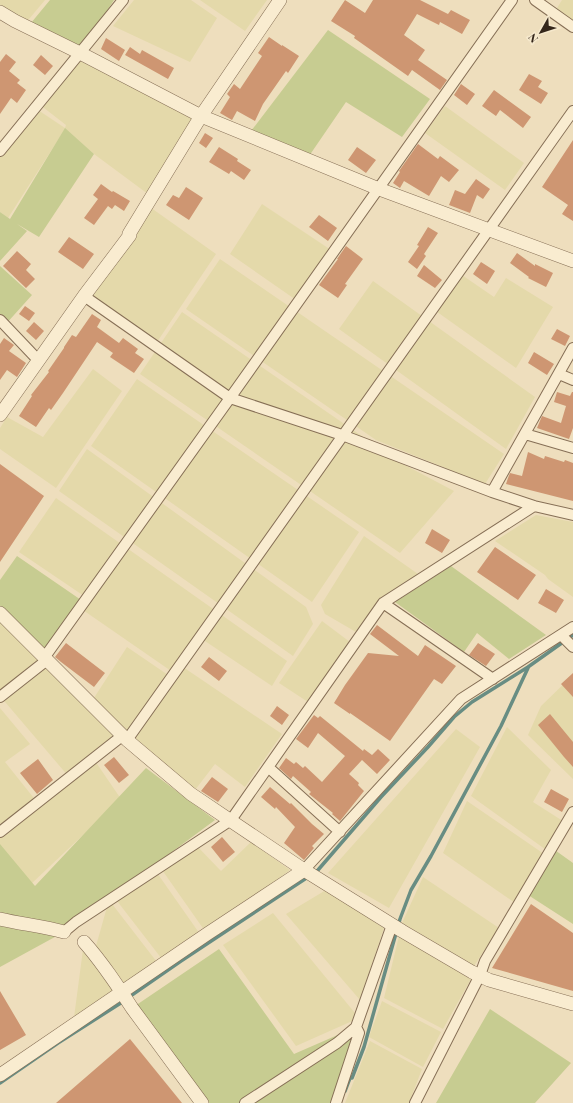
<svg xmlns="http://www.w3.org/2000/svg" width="573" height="1103" viewBox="0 0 573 1103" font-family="'Playfair Display',serif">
	<rect width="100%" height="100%" fill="#eedebd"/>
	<path fill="#e4d9aa" d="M0,0H45L24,25L0,12Z
		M134,0H191L217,18L190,62L113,26Z
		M200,0H267L245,31Z
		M562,0H573V27L554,13Z
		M76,59L201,116L152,197L94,154L65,129L8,218L0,212V151L35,108L65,128L66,125L39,104Z
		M445,106L524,163L505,190L425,133Z
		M262,204L334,252L299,302L230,254Z
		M147,205L216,254L155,345L84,296Z
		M220,259L504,454L485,484L376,440L186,309Z
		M459,273L494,297L506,278L553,307L516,368L433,309Z
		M373,281L535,397L506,449L339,329Z
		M182,312L401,463L454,491L400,553L140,374Z
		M93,369L122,391L56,488L0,449V428L7,417L43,437Z
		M137,379L359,532L312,602L91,446Z
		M87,449L306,607L313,624L293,656L59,491Z
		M56,498L287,661L272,686L199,637L180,665L282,734L245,787L215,764L195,790L127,740L90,704L127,647L171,677L174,673L80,608L87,598L19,552Z
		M536,515L573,522V597L548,579L545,575L495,541Z
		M364,536L418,574L379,599L356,632L325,614L321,605Z
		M0,614L119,735L93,758L121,799L30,885L0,845V832L4,828L0,823V708L30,744L5,762L37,802L69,777L0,696Z
		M322,621L350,642L308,702L279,683Z
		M573,675V779L528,735L541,706Z
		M507,727L551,770L533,802L566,823L549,852L471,796Z
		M456,729L480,747L389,908L328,873Z
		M467,801L547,856L518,905L443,853Z
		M251,842L290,870L207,934L160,867L195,844L221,871Z
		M155,870L202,937L165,963L114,897Z
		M423,877L499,928L474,966L402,923Z
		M326,890L384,928L360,1000L286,914Z
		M109,900L160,966L73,1025L84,942L94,953Z
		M273,913L359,1018L296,1046L223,945Z
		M399,936L471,979L443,1029L384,998Z
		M382,1001L441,1032L423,1067L369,1037Z
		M370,1041L422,1069L409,1103H345Z"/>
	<path fill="#c7cc91" d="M50,0H114L80,53L31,23Z
		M328,30L430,99L402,137L346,102L307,159L248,135Z
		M65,128L94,154L39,237L17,224L27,231L0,261V212L10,219Z
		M0,266L32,295L5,325L0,320Z
		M17,556L84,602L44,658L0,613V580Z
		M451,566L546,635L509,659L477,633L464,652L395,602Z
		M146,768L215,820L64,932L0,967V844L35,886Z
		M552,848L573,863V924L525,893Z
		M219,949L294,1054L356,1027L332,1103H202L132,1008Z
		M490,1009L571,1063L535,1103H436Z"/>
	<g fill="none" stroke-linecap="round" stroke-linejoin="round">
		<path stroke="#688d83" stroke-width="3.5" d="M313,873L318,870L381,797L428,747L454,717L472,702L528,667L573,635
			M129,997L181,961L308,877
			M0,1083L58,1043L124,1001
			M345,1091L350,1078H352L364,1047L400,919L411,890L431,856L501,726L528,668"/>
	</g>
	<path fill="#ce9672" d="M345,0L365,13L373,0H420L448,14L451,10L470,20L462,34L440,22L439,25L417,14L404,35L425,50L418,60L447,80L440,90L412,70L408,76L354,38L355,36L331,21Z
		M269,37L282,46V45L299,56L288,73L286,71L263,104L255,121L237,111L232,120L220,113L230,97L227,94L234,84L240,89L262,56L258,53Z
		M106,38L125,50L119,61L101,49Z
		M130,47L140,54L142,50L174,68L168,79L125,55Z
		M6,54L16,62L9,71L20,80L17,83L26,90L17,103L11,98L0,114V62Z
		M41,55L53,66L45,75L33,65Z
		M529,74L542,81L538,87L548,93L541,104L519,90Z
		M461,84L475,94L467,105L454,95Z
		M494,90L531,117L523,128L500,110L496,116L482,106Z
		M205,133L213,138L206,148L199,143Z
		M573,140V221L562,214L568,205L542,187Z
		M418,144L438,159L440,156L459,170L449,182L441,176L429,196L404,181L400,188L393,183L400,172L399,171Z
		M219,147L238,159L237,161L251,170L244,180L231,171L229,174L209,162Z
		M357,147L376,160L366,173L348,160Z
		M476,179L490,189L483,199L477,195L470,213L449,205L455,190L465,194Z
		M101,184L112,192L113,191L130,201L124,211L115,205L112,209L108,206L94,225L84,218L98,199L93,195Z
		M186,187L203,198L189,220L166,205L173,195L179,198Z
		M319,215L337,228L328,241L309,227Z
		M428,227L438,233L424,254L426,256L417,269L408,262L419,246L417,245Z
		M69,237L94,254L83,269L58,252Z
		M346,246L363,259L345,284L347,285L338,298L319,285L338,259H337Z
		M17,251L31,264L26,270L35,279L26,288L3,266Z
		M517,253L535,266V264L553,273L546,287L528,278L529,277L510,263Z
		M481,262L495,271L487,284L473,274Z
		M424,265L442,280L435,288L417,276Z
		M25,306L35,313L29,321L19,314Z
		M92,314L101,320L97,327L119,343L123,338L138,349L135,353L144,359L134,373L110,357L113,353L97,342L63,393L51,410L49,408L36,427L19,416L32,396L31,395L49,372L48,371L64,348V347L72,335L76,337Z
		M34,322L44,331L36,340L26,331Z
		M557,329L570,336L565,346L551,339Z
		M4,338L14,345L9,351L26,363L17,377L7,370L0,380V344Z
		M534,352L554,364L547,375L528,363Z
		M557,392L570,396L572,392H573V428L569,439L537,428L542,416L561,423L566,406L554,402Z
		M528,452L544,459L545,456L564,462L565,460L573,463V501L506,484L508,478L510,473L522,476Z
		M0,464L44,496L0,562Z
		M432,529L450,540L442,553L425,543Z
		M495,547L536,575L518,600L477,572Z
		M546,589L564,600L556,613L538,603Z
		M377,625L418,656L425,645L456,666L442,684L434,679L390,741L350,713V714L334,703L345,685L368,653L399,656L370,634Z
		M66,643L105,673L94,687L61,662L55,657Z
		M478,643L495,654L486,666L469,655Z
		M209,657L227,671L219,681L201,667Z
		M573,673V697L561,684Z
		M277,706L289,715L282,725L270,716Z
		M550,714L573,742V767L564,757L538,725Z
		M314,715L318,718L320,716L363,751L364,749L372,755L378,749L390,760L377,774L362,760L349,774L359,783L358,785L364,791L340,821L332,814L333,813L309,794L311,792L293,776L291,779L279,768L286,758L294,764L296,762L303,768L305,766L322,782L345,756L318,733L308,748L296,739Z
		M114,757L129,775L119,783L104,765Z
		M38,759L53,780L37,794L20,773Z
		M212,777L228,789L218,802L201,791Z
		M270,787L290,804L291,803L312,824L324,834L312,846L314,848L304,860L284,843L295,827L276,807L275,809L261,797Z
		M551,789L569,799L562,812L544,802Z
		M222,837L235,852L223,862L211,847Z
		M531,904L573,933V991L492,968Z
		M0,991L26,1035L0,1050Z
		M130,1039L182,1103H56Z"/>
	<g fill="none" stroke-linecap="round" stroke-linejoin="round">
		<defs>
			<path id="minor" d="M535,0L573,27
				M0,151L123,0
				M84,296L230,398L342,435L492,492L534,506L573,515
				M0,320L38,360
				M559,374L573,380
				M525,434L573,448
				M492,492L573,348
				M383,603L493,679
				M561,635L573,647
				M44,658L230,398L512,0
				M0,697L47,660
				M127,740L573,111
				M268,767L340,832
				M0,832L122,736
				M304,870L461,699L573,627
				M64,932L76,922L231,820L383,603L534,506
				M245,1103L337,1043L356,1027L392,925
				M336,1103L359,1033L356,1027
				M415,1103L480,975L485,961L573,812"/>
			<path id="tertiary" d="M0,12L15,21L80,53L201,116L379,189L573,261
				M0,415L84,296L130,235L129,234L201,116L280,0
				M0,613L127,740L191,794L304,870L402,931L472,972L489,980L573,1004
				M0,919C21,924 43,926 64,932
				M84,942C102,962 117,985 132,1008L202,1103
				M0,1075L207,934L304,870"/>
		</defs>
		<use href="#minor" stroke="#866f56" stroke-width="12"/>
		<use href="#tertiary" stroke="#866f56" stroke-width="14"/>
		<use href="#minor" stroke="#f9ecd0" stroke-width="10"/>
		<use href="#tertiary" stroke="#f9ecd0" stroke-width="13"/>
	</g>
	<g transform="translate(541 32) rotate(231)" stroke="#f6e9cd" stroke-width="3" paint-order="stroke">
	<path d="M0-3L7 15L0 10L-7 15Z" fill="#35271b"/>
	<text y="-6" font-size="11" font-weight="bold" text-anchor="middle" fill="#35271b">N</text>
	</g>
</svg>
